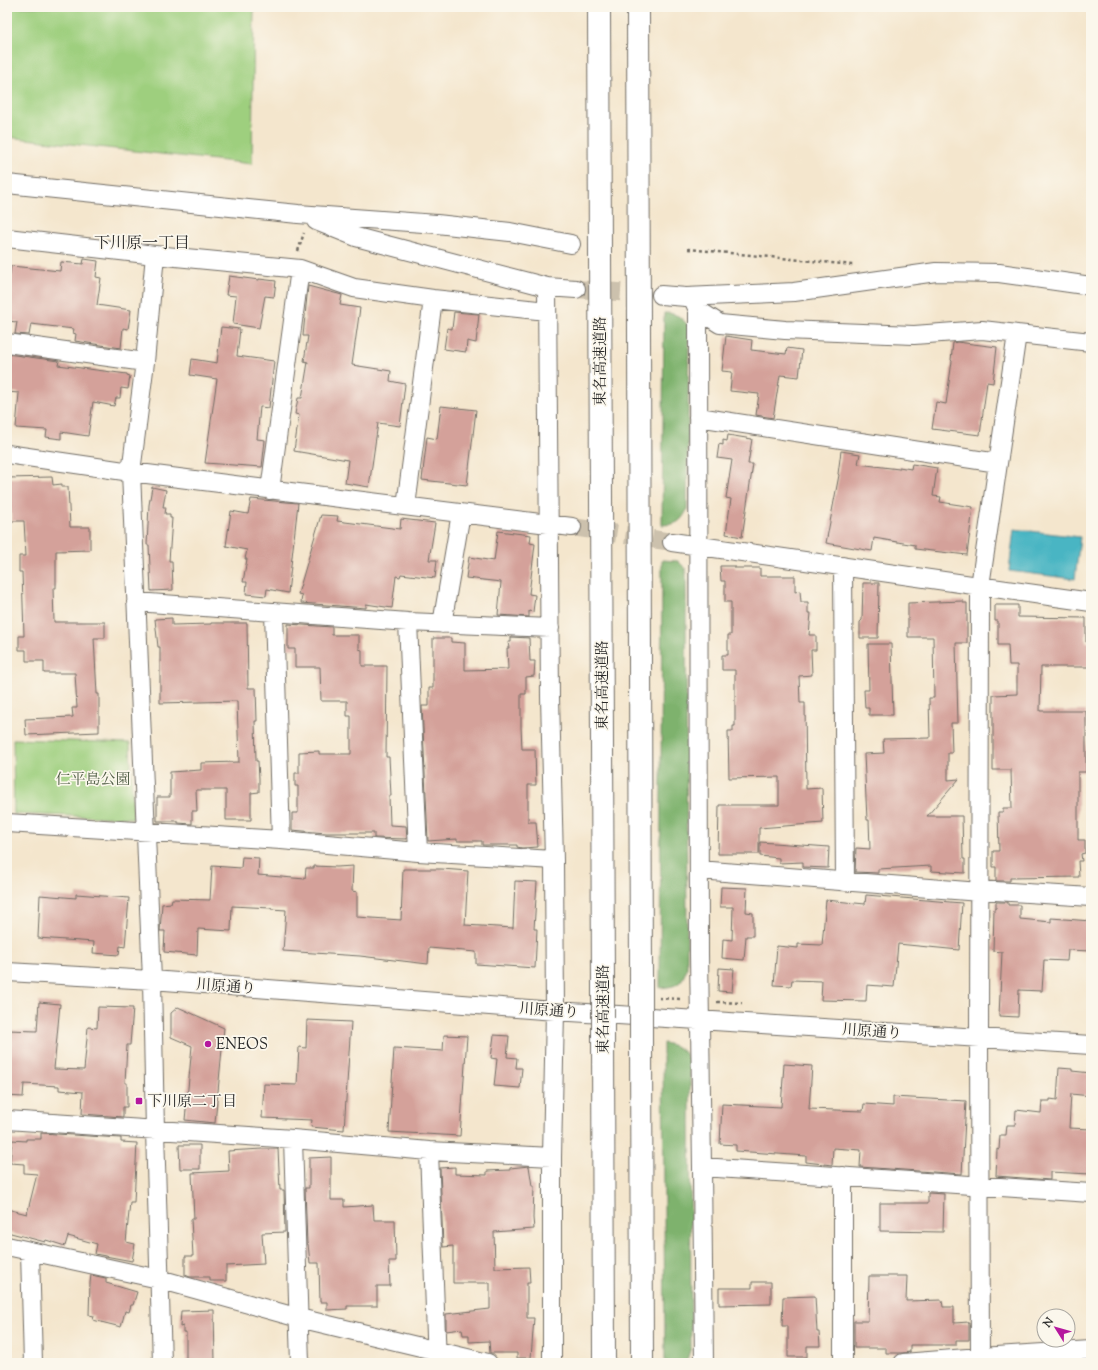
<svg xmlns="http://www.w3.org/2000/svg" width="1098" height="1370" viewBox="0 0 1098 1370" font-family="'Sorts Mill Goudy','Noto Serif JP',serif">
	<rect width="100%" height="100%" fill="#fbf7ec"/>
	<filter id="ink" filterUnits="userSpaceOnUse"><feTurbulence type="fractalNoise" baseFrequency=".025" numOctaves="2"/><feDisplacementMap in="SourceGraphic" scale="8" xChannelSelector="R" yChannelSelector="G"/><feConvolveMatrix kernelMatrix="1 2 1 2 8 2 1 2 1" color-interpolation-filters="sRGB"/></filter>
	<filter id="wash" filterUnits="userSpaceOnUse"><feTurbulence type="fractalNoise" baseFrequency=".012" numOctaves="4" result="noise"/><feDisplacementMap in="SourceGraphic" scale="16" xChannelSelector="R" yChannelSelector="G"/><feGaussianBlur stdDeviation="0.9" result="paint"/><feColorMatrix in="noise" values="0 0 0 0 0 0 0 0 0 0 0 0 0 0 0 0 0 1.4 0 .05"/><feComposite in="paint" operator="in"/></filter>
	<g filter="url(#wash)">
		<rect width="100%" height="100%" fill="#f4e6cd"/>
		<path fill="#9ecf7e" stroke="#647d54" d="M7,7H254L252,164L7,137Z
			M13,739L130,743L133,818L14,814Z"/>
		<path fill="#7eb26d" stroke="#546e4c" d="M664,313C676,313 682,317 689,327L687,510C680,523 677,524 662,525Z
			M662,560L678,561L686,569L687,968C681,985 678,986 660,988Z
			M663,1043C678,1046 683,1048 690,1062L691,1347L687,1360L679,1363H665Z"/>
		<path fill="#48b5c3" stroke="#3a7077" d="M1014,529L1080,537L1075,579L1009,571Z"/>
		<g id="blocks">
			<path fill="#d4a19a" d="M84,259L98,261L96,277L101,278L97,305L131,310L128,329L123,328L121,348L75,341L76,334L73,333L74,329L31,324L29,335L15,334L17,322L7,321V293L11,266L60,271L61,262L83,264Z
				M229,276L259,280V279L276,281L274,297L265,296L259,328L233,324L236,296L226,295Z
				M308,286L342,295L340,305L360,308L352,365L391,371L390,381L405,384L400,426L378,423L369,487L345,483L348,460L294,451L299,415L295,414L298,398H302L308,362L304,361L308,336H303Z
				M454,312L479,314L476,343L467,341L466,352L444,349L447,328L452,329Z
				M221,327L240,329L237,356L274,361L269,408L260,407L257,439L265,440L262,467L205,463L217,379L190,375L192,359L217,363Z
				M726,336L752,340L751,350L786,354L787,348L802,350L799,377L780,375L773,418L756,415L759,394L730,391L732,372L722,371Z
				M957,342L997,347L993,383L987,382L980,435L932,429L936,402L946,404L952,361L951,360L953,343Z
				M7,354L59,361L58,365L127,374V375L130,376L128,389L121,388L120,398H116L114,406L93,402L88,436L61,432V439L46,437L47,430L16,428L19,393L7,392Z
				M441,406L476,410L467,485L422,480L427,437L437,439Z
				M728,435L752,439L748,464H753L742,537L726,534L731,499L726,498L732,460L717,458L719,444L723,445V440L727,441Z
				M841,451L860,454L858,464L899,469V467L911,469L912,464L937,468L933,496L941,497L940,502L973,507L967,555L915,549V545L874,538L872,551L826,543L839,475L838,474Z
				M52,477L53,485L62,484V487H68L70,527H90V550L56,551V588H53L54,622H105V638H94L97,694H99V732L26,735L25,719L73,717L72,708H77L75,673H44V661H26V650H19V636H24L22,572H19V556H26L24,521H11V509H7V478Z
				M152,487L166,490L163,507H166L165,514H170V518H172L169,561H172L173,590L151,591L149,545H147L149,505Z
				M251,499L298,503L288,593L267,589L266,596L246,594L247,582H243L247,559H245L247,550L226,546L231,511L248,514Z
				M321,515L338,516L337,521L400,529L401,519L435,523L429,560H437L435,578L401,574L400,577L396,576L392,608L366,604V608L301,603L302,595L298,594Z
				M498,531L531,535L530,543L535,544L529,594L535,595L533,612L529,611V617L498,615L501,582L466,578L469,557L494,561Z
				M720,566H735V568H760V576H795V592L800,591L801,602H808V613H811L809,635H816V650H811L812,675L799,676L800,703H805L806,789L822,788L823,823L759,828V854H718L719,805H779V777L729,778L728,731H733V726H735V670H722V655H728V635H731V602H725V581H721Z
				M863,583H879L878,638H860V622L862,620Z
				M963,601V603H967V643H956L958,723H951L952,753H948V780L959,779L927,816H962L963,859H965V873L931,871V866L878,869V873L855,872L856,848L870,849L869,820H867L864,754L884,753L883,739L930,738L929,698H934L933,637H908V603Z
				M995,605H1018V617L1086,618V642H1091V667H1041L1040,711H1086V772H1078V840H1085V853L1081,854L1082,861H1078L1079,877L1010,878V881H996V867H993V851H999L998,812H1003V808H1012L1011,770H993V695L1017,694V665H1009L1008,645H998V621H995Z
				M172,618V625L211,624V623H247L248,688H256L257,721H255L256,761H258L259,779V792L251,793V820H226V790H196L197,811H192V824L178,823V821H157V797H170V772L201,770V763L239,762L237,701L160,703V647H158L155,619Z
				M288,624L332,627V635H359V649L362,650V666H387L386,757H389L391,796H389L390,825L406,826L407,839L374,838V833H326L292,830V813H298V786H295V773H299V752L319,751V754H351V716H347V701H321L320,667H295V649H288Z
				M511,637L529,638L530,661H535L534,676L526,677V694H521V727L522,749H535L536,785H528V822H536L538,847L522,848L517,847V845H482V841H457V839L428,841L422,706H429V688H433V638H451V642L465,643V670L508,669L507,648H509L508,642H511Z
				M868,644H891L893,715H869V708H865L864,690H869Z
				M760,842L829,847L828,868L803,867V862L779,863V858L760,856Z
				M242,857L259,858L258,875L305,879L306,868H314V866L337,867L353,866L352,891L357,892V917L401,920L403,869H442L468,871L465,925L513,928L515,881L537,882L534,929H537L535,968L476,964V952L429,948L428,964L360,956L283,951L286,910L271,909V908L232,906L231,931L198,929L197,955L164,952L165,931H160L162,904L171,903L172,899L210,900L212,866L241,868Z
				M721,887L747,888L746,912L753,913V936H746L744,960L722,958L723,939L732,940L733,907H720Z
				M76,894L129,898L125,947L120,946L119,955L93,953L94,942L38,938L40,895L76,898Z
				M866,895L962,903L959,950L898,944L894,987L867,985L866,1001L821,1000L822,981L792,980L791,986L774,985L777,946L798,948V944L822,945L826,900L865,904Z
				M996,902H1008V905H1020V919L1051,922V918L1091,921V951L1068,950L1067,961L1044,960L1042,991L1019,990L1018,1017L999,1016L1002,952L993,951L994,909L996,908Z
				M719,968L734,969L732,992L718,991Z
				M39,1002L60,1004L54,1069L84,1070L88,1027L97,1028L98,1007L133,1008L130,1045H127L125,1083H127V1107H123V1117L82,1114L83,1092L59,1090V1086L24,1084L23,1097L7,1096V1030L37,1031Z
				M178,1007L224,1028L215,1123L185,1120L192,1046L171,1037V1013Z
				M307,1020L351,1022L344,1130L311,1127L312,1120L262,1118L264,1084L297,1085L299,1047L306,1048Z
				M444,1035L467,1036L460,1136L389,1132L394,1048L443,1051Z
				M494,1035L509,1036L507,1057L517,1058L516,1068H522L520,1088L494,1086L497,1059L491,1058Z
				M784,1064L812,1066L809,1109L863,1111L864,1104L893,1106V1097L966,1101L962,1174L860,1167L861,1150L833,1148L832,1165L806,1162V1156L736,1151V1145L720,1144L722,1104L781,1107Z
				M1059,1068L1072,1069V1071L1091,1073V1096L1071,1094L1069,1128L1091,1129V1174L1050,1172V1180L996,1176L997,1149L999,1150L1000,1135H1006L1007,1125H1015L1016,1110L1041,1113L1042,1101H1050V1099L1057,1100Z
				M41,1133L121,1138V1142L137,1143L134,1202H130L126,1242L135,1244L132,1261L95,1254L97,1244L68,1236L65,1246L46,1240L45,1242L7,1232V1209L27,1214L37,1174L24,1173V1164L10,1163L12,1140L26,1141V1139H41Z
				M179,1145H200V1169H180Z
				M262,1149H278L280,1190H284L285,1232L262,1233L264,1264L226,1266V1281H210V1277H190L185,1275V1256H193L191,1219H194L192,1173L229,1171L228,1151Z
				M331,1157V1200H344V1207L373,1205L374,1220H395L396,1261H389L390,1286H377V1306H347V1309L327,1310V1302H320L319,1263H310L308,1244H307L305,1188H309V1158Z
				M529,1166L532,1186H534L533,1218L534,1229L494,1232L495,1268L529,1267L530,1283H527V1318H534L531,1358H517V1353H490L489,1341L469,1342V1335H463L462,1329L446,1331V1314L490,1309V1283H453V1246L443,1247L440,1168L455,1167V1174L487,1175V1171L510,1170V1168Z
				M928,1193L944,1194L943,1232L880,1231V1203H928Z
				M91,1275L106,1278V1283L137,1292L133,1305H131L129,1312L125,1311L121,1327L93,1320L94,1316L89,1315L90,1283Z
				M869,1276H907L906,1301L942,1300L943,1307H954V1323L969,1322V1340H956V1345H910V1352L902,1353H886V1348H854V1321H868Z
				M752,1282H771V1304L719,1305V1288H752Z
				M815,1296L817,1332H819L820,1346H807V1357H788V1326H782L783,1297Z
				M214,1310L215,1363H186V1332H183V1326L180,1327L181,1311Z"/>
		</g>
	</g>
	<g filter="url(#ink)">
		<use href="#blocks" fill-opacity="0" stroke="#716c64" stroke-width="1"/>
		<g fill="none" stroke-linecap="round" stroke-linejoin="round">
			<path stroke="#ccc1ad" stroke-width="18" stroke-dasharray="18 9" stroke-linecap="butt" d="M576,289L661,295
				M572,527L672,542"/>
			<defs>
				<path id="minor" d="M7,184L298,214L437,224L510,232L571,244
					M316,221L356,237L547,287L576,289
					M7,238L155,255L300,269L354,288L433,299L547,311
					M155,255L145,362L131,472L152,980L155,1131L162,1363
					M547,287L550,697L554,860L555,1011L552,1157V1363
					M661,295L686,297L794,292L936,272L999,273L1091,286
					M692,297L698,310L699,954L702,1167L704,1363
					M698,310L720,324L785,330L914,335L982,330L1091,342
					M7,343L145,362
					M698,417L998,463
					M7,454L131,472L572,527
					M270,490L300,269
					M406,506L433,299
					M672,542L1091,602
					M843,566L845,882
					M136,602L408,622L550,628
					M274,612L281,840
					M408,622L418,852
					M442,624L461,513
					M7,823L281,840L418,852L554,860
					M699,870L980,892
					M979,890L1091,897
					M7,972L152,980L555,1011L1091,1045
					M7,1120L293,1139L429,1151L552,1157
					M293,1139L300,1363
					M429,1151L437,1362
					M702,1167L1091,1193
					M843,1176V1363
					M7,1246L159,1279L299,1318L488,1363
					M30,1252L33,1363
					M903,1363L980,1357L1091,1350
					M980,1363L979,1038L980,586L1017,334"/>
				<path id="highway" d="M599,7L603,984
					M638,7L641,982
					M603,1033L604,1363
					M641,1038L642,1363"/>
			</defs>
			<use href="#minor" stroke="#716c64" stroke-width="20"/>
			<use href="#highway" stroke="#716c64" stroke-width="24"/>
			<path stroke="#716c64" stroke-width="2.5" stroke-dasharray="3 3" stroke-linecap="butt" d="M688,249L853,265
				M298,251L304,233
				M659,998L682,999
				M717,1002L742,1003"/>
			<use href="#minor" stroke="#fff" stroke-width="18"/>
			<use href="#highway" stroke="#fff" stroke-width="22"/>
			<defs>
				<path id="highway-bridge" d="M641,982V1038
					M603,984V1033"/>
			</defs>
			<use href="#highway-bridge" stroke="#716c64" stroke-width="24" stroke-linecap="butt"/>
			<use href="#highway-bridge" stroke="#fff" stroke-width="22"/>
		</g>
	</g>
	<g fill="#b5179e" stroke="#fbf7ec" stroke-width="1.5">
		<circle cx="208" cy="1044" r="4"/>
		<rect x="135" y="1097" width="8" height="8" rx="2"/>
	</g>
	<g text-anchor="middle" stroke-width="3.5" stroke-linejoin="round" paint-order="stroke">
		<g font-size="15" fill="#2b2b2b" stroke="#fbf7ec">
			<text transform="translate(600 361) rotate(-90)" y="5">東名高速道路</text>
			<text transform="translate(602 685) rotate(-90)" y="5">東名高速道路</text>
			<text transform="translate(226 986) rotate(4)" y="5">川原通り</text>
			<text transform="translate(603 1009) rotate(-90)" y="5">東名高速道路</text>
			<text transform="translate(549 1010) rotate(4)" y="5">川原通り</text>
			<text transform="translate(872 1031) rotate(4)" y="5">川原通り</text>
		</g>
		<g font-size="15" fill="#4e5c44" stroke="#fbf7ec">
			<text x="93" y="784">仁平島公園</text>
		</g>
		<g font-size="15" fill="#2b2b2b" stroke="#fbf7ec" text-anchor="start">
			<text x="216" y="1049">ENEOS</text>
			<text x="147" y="1106">下川原二丁目</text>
		</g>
		<g font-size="16" fill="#2b2b2b" stroke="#fbf7ec">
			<text x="142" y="248">下川原一丁目</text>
		</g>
	</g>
	<rect width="1098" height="1370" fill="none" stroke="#fbf7ec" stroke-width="24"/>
	<g transform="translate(1056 1328) rotate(307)"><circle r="19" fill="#fbf7ec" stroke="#a8a59f"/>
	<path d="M0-3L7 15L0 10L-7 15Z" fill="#b5179e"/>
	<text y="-6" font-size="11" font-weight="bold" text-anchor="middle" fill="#2b2b2b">N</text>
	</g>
</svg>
